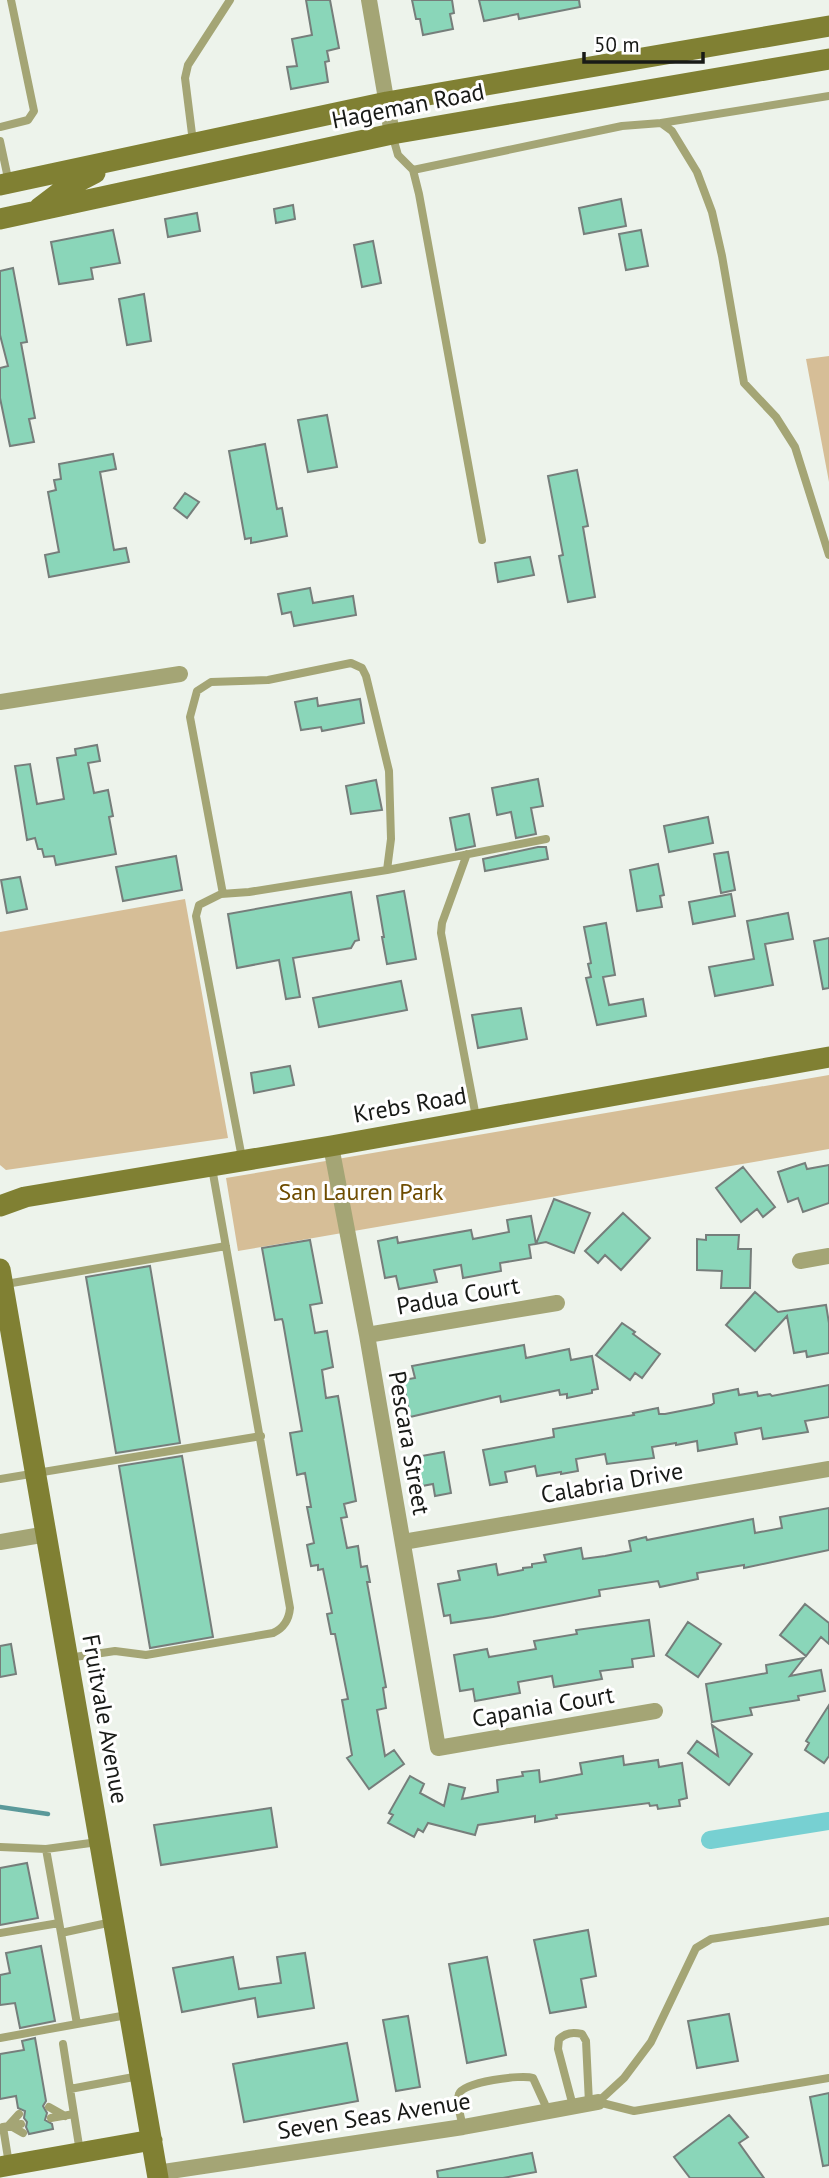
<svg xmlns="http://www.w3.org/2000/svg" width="829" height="2178" viewBox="0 0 829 2178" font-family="'PT Sans',sans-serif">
	<rect width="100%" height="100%" fill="#edf3eb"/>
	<path fill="#d6be97" d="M829,356V482L806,359Z
		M185,899L228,1138L6,1170L0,1165V932Z
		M829,1075V1149L238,1251L226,1178Z"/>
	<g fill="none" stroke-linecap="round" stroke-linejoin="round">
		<path stroke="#5a999a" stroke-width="4.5" d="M0,1807L48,1814"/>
		<path stroke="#77d0d2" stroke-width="18" d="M710,1840L829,1821"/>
	</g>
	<path fill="#8ad6b9" stroke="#767e7b" stroke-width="2" d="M306,0H330L339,48L327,51L329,61L325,62L328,82L291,89L287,67L297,66L292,39L312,35Z
		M412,0H452L454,13L450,14L453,29L423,35L420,19H416Z
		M479,0H579L580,7L519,19L518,14L484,21Z
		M621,199L626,226L584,234L579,208Z
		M293,205L295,219L276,223L274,209Z
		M197,213L200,231L168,237L165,219Z
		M113,230L120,263L91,268L93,279L59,284L51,242Z
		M641,230L648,266L626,270L619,234Z
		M373,241L381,283L362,287L354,245Z
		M13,268L27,342L21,343L35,418L29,419L34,442L10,446L0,398V368L8,366L0,335V271Z
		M144,294L151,341L127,345L119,299Z
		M327,415L337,467L308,472L298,420Z
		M265,444L277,509L282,508L287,536L251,543V538L245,539L229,451Z
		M113,454L116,469L100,472L114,550L126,548L129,562L49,577L45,555L59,552L48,492L56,490L54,480L61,479L59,464Z
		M577,470L588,526L583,527L595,597L568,602L559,556L563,555L548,476Z
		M185,493L199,502L187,518L174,508Z
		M530,557L534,575L498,582L495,563Z
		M310,588L313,603L353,596L356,615L294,626L291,612L282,614L278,594Z
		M317,698L318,706L360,699L364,723L322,731L321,727L301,730L295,702Z
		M97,745L100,761L88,763L94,793L108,790L113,816L109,817L116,854L56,865L54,856L44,857L42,849H38L35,838L27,840L15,766L30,764L37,804L64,799L57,758L76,755L75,749Z
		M538,779L543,806L531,808L536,834L516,838L511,812L497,815L492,788Z
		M376,780L382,810L351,814L346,786Z
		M469,814L475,846L456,850L450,818Z
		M708,817L713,843L669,852L664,826Z
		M538,847H546L548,859L485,871L483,859Z
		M728,852L735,890L721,893L714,854Z
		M176,856L182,890L123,901L116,867Z
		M658,864L664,895L660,896L662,907L637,911L630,870Z
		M20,877L27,909L7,913L1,880Z
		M404,891L416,959L387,964L382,937H384L377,896Z
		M351,892L359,940L355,941L351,948L293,958L300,997L286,999L279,960L237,968L228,914Z
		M731,894L735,916L693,924L689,902Z
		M788,913L793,939L765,944L773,985L715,996L709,967L754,959L747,921Z
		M606,923L615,975L603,977L609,1005L643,999L646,1016L597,1025L586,978L591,977L588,964L591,963L584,927Z
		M829,938V988L823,989L814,941Z
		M401,981L407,1010L319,1027L313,998Z
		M521,1008L527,1039L478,1048L472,1015Z
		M290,1066L294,1085L254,1093L251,1073Z
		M805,1163L807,1169L829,1165V1203L803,1212L798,1198L788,1202L778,1172Z
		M743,1167L775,1207L763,1217L757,1209L741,1222L716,1188Z
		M554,1199L590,1213L574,1253L546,1242L536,1244Z
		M623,1213L650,1238L621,1270L605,1255L598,1263L585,1251Z
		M531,1216L536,1244L529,1245L531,1258L500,1263L501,1271L463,1278L461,1265L434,1270L437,1282L399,1289L396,1276L385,1278L378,1241L397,1237L398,1243L471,1230L473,1239L509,1232L507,1220Z
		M706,1235H739L738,1249H751L750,1288H721L722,1271L697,1270V1239L706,1240Z
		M310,1240L322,1303L310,1305L315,1333L327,1331L333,1367L322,1370L326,1398L338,1396L356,1501L344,1504L347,1517L341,1518L347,1548L358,1546L361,1567L367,1566L370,1582H367L386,1687L383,1688L386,1708L377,1710L385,1756L394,1750L404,1764L369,1789L347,1758L352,1755L342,1700L348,1699L335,1634H331L327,1614L332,1613L323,1569L318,1570V1565L311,1566L307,1545L314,1543L307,1507H311L305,1473L297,1475L290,1433L302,1431L283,1322L282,1319L275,1320L262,1248Z
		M150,1266L180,1443L116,1453L86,1277Z
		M755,1292L778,1312L826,1305L829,1323V1353L807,1357L806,1351L794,1353L787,1316L755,1351L726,1325Z
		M622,1323L635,1332L633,1334L660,1354L642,1378L635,1373L630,1380L596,1355Z
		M524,1345L526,1358L569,1349L571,1360L592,1356L598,1389L592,1390V1393L567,1398V1394L560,1395L559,1390L501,1402L500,1396L410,1417L403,1380L415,1378L412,1366Z
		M829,1385V1417L805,1421L808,1432L763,1439L761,1428L735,1433L737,1444L698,1451L697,1441L676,1445V1443L652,1447L654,1458L607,1464L605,1454L576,1459L578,1471L561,1474V1472L537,1476L535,1466L505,1472L507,1482L490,1485L483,1450L554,1437L553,1429L634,1415L633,1413L658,1408L659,1414H665L711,1405L714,1403L713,1394L738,1389L739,1395L757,1392L758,1396L770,1394L772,1396Z
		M444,1452L451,1493L435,1496L433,1484L422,1486L416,1457Z
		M182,1456L213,1637L150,1648L119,1466Z
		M829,1508V1550L744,1568V1565L697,1573L698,1579L660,1587L658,1581L599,1590L600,1596L493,1617L451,1623L450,1615L444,1616L438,1584L460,1580L458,1571L496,1564L498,1575L523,1570V1568L532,1567V1564L546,1562L544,1555L581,1548L583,1559L605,1556L631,1551L629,1541L646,1537L647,1540L753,1519L755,1533L782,1528L780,1517Z
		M805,1604L829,1623V1644L821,1637L806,1656L780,1635Z
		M649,1620L654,1656L632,1659L633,1667L600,1671L602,1679L554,1687L552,1676L518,1682L520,1693L475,1701L473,1689L460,1691L454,1655L487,1649L489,1657L536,1649L534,1641L577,1634L576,1630Z
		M688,1622L721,1644L698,1677L666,1655Z
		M11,1644L16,1674L0,1677V1646Z
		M804,1658L790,1676L821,1670L825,1691L798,1696L799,1700L750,1708L752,1715L712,1722L706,1684L767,1673L766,1665Z
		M829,1705V1756L824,1763L805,1750L809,1743L806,1741Z
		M712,1725L752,1754L729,1785L688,1753L697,1741L718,1756Z
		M623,1756L624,1765L658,1760L659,1767L682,1763L687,1798L679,1800L680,1806L658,1809L657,1805L650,1806L649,1803L556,1815L557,1818L535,1822V1816L498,1822L478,1825L475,1835L428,1823L423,1832L418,1829L414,1837L388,1823L393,1815L389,1813L410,1776L424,1784L420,1793L444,1806L449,1784L465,1788L462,1799L498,1792L497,1780L523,1776L522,1772L539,1770L540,1782L582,1774L580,1763Z
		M271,1808L277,1847L161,1865L154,1825Z
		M27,1863L38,1918L0,1925V1868Z
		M588,1930L596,1976L581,1979L586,2007L550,2013L534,1940Z
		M41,1946L55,2021L20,2028L15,2003L0,2005V1975L10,1973L6,1953Z
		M305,1953L314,2008L258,2017L255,1998L182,2012L173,1968L233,1957L239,1989L281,1983L277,1957Z
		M487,1957L506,2055L467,2063L449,1964Z
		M729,2014L738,2061L697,2068L688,2021Z
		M408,2016L420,2087L396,2091L383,2020Z
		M35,2038L46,2101L43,2106L47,2113L45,2120L52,2124L53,2129L29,2134L26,2127L27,2122L24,2118L25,2111L18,2108L16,2096L0,2099V2054L24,2050L22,2041Z
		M347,2043L358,2101L244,2122L233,2064Z
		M829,2093V2165L823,2166L810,2097Z
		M729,2115L748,2137L739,2143L764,2178H690L674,2157Z
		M532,2153L536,2172L503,2178H438L437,2171Z"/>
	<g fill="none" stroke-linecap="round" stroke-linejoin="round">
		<path stroke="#a4a575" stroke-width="8" d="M661,123L829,96
			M0,127L28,120L34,111L11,0
			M392,134L398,155L413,170L419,194L482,540
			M0,141L9,183
			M193,142L185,78L188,65L230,0
			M413,170L622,126L661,123L672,131L697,172L712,212L722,256L744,383L776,417L795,447L829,555
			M467,854L442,923L441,933L476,1117
			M223,894L190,717L197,691L211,682L268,680L351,663L362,668L366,676L389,771L391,839L387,870
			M242,1158L196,916L199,905L221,894L249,892L387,870L546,839
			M6,1284L226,1246
			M0,1479L261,1436
			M68,1658L115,1651L146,1655L273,1633C284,1628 289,1620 290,1608L212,1168
			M0,1847L46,1849L98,1842
			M46,1849L61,1933L112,1922
			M0,1933L59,1923
			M61,1933L77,2024L127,2015
			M0,2038L77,2024
			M63,2044L70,2089L139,2076
			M70,2089L80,2152
			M598,2102L624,2078L651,2042L696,1948L711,1939L829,1921
			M598,2102L634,2111L829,2078
			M573,2106L558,2049L559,2039C566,2033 572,2032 582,2034L586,2041L589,2103
			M49,2107L65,2116
			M19,2114L9,2125L23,2133
			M51,2118L74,2114
			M463,2127C461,2118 456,2102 459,2094C463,2082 522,2074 533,2078L548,2111
			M9,2164L3,2127L21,2124"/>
		<path stroke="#a4a575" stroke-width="16" d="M369,0L392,134
			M0,702L180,674
			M331,1146L367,1335L438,1748L655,1711
			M800,1261L829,1256
			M367,1335L557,1303
			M0,1542L47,1534
			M403,1542L829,1469
			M157,2173L463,2127L598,2102"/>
		<path stroke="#808033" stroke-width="21" d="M0,185L387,102L829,26
			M39,208L64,189L95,173
			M0,219L392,134L829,59
			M0,1206L25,1197L331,1146L829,1057
			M0,1269L158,2178
			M0,2167L152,2140"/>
	</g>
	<g text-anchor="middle" stroke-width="6" stroke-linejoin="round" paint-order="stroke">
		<g font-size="24" fill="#181a17" stroke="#fff">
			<text transform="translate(408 106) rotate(-11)" y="8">Hageman Road</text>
			<text transform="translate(410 1105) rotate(-10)" y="8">Krebs Road</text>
			<text transform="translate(458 1296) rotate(-10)" y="8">Padua Court</text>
			<text transform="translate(409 1443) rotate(80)" y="8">Pescara Street</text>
			<text transform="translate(612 1483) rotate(-10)" y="8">Calabria Drive</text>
			<text transform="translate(543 1707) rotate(-10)" y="8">Capania Court</text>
			<text transform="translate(105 1719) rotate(80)" y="8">Fruitvale Avenue</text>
			<text transform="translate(374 2116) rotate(-9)" y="8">Seven Seas Avenue</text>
		</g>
		<g font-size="24" fill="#6e4c00" stroke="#fff">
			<text x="361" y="1200">San Lauren Park</text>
		</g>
	</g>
	<path d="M584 52v10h119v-10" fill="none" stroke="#181a17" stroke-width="3.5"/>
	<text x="594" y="52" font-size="21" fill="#181a17" stroke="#ffffff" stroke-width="5" paint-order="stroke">50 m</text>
</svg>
